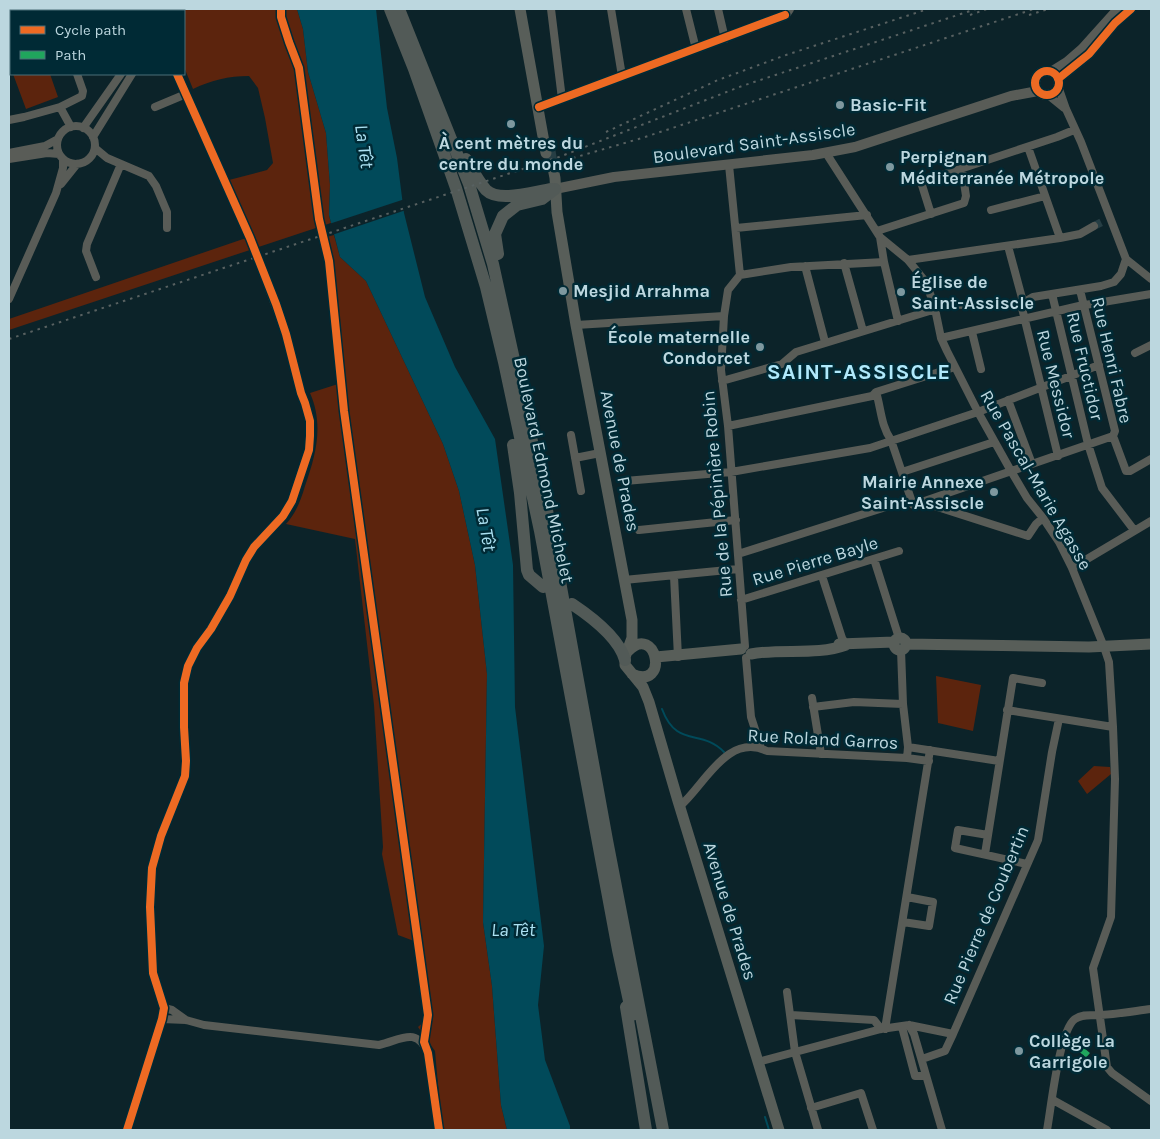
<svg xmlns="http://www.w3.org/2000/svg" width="1160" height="1139" viewBox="0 0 1160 1139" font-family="Karla,sans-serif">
	<rect width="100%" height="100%" fill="#0c2329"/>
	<path fill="#5c240d" d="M165,9H297L303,29L308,72L326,133L330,185L329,215L331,223L9,330V319L252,236L229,180L267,170L273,163L265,118L258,88L249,76C228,76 212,80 193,89L184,67V11H164Z
		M13,74H50L58,97L26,109Z
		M334,235L340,257L366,281L443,444L459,491L475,565L487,674L483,922L492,986L501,1105L507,1130H442L435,1051L418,1027L426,1020L414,941L398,935L382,854L383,847L374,705L355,539L286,524C296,513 301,500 305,486C316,455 324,425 310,393L338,384L330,303L323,252L319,239Z
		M936,676L981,685L973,731L938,723Z
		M1094,766L1110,767L1111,774L1087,794L1078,781Z"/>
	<path fill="#014a5a" d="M297,9H376L387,108L397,158L404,213L425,297L455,367L495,439L513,565L515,707L544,946L538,1005L545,1060L570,1126V1130H507L501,1105L492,986L483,922L487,674L475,565L459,491L443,444L366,281L340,257L329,215L330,185L326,133L308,72L303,29Z"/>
	<path fill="#0c2329" d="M405,199L406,210L332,235L329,224Z"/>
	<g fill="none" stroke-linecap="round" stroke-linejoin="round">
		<path stroke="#014a5a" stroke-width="2" d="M662,709C677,749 701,728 724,752
			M765,1117L769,1130"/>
		<path stroke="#263e44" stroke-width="8" stroke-dasharray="8 4" stroke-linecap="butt" d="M1094,226L1102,222"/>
		<path stroke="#263e44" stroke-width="11" stroke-dasharray="11 5.5" stroke-linecap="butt" d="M550,151L553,168"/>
		<path stroke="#595c57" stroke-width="8" d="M551,9L562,99
			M611,9L622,76
			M686,9L696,49
			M718,9L725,39
			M9,10L68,11
			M153,11V9
			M9,21H11
			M177,74L255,250
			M1058,86L1066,109L1081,142L1126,259L1151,279
			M1048,95L1064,108
			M60,107L82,96L83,91L77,74
			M155,107L186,94
			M9,120L24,117L60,107L71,127
			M57 145a19 19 0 1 1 38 0a19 19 0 1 1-38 0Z
			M83,128L121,74
			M93,137L132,74
			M1028,147L1060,238
			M95,148L107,158L149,176L156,186L167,212V228
			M9,153L45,146L58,139
			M826,153L880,237L908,260L925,281L934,304L941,338L947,351L978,412L1011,471L1027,498L1043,518L1059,542L1072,568L1104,647L1109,662L1113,727L1115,779L1113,849L1111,917L1093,968L1107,1067L1112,1073L1151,1101
			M9,159L47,153L59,154
			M729,165L740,275L728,290L724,316L721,370L728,426L745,646
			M61,184L77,164
			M991,210L1045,196
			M931,214L921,182L1057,137L1074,130
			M736,228L867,215
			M877,231L964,203L966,196L962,169
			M880,237L884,262L898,321
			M1008,246L1022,298L1021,304L1058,456
			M908,260L1060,238L1080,234L1094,226
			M844,263L863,331
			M805,266L825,342
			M740,275L791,267L884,262
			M96,277L86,251L87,244L121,164
			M1080,290L1115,431L1113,436
			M1052,294L1088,444L1102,488L1134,530
			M9,299L56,193L63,168V159
			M934,304L1001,306L1021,304L1033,297L1101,286L1114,282L1121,274L1126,259
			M576,325L724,316
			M972,332L981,369
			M941,338L1079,306L1151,294
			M1135,353L1151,345
			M722,381L782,364L796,352L936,309
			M876,392C881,408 881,426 891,440L913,505L1113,436
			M1008,400L1032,464
			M728,426L872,396L876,392L955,367
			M571,435L581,491
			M1113,436L1126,471H1130L1151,459
			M575,458L600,453
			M902,472L994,442
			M625,481L731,472L870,448L978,412L1099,365
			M922,502L1028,536L1036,524L1043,518
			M639,530L736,520
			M738,554L911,499
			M874,559L899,638
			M1072,568L1151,521
			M674,576L678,657
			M822,576L842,638L846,645
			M624,580L738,569
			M741,600L899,551
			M901,650L903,704L908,747L907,758
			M746,658L751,717L761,748
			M812,698L821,754
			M813,707L854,702L903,704
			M1007,710L1113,727
			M908,747L999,761
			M680,806C704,786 727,732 767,751L907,758L929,761
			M988,835L958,830L955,848L1027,864
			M985,854L1013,678L1042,683
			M903,922L929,926L933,902L907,897
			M787,992L795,1052L818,1130
			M164,1008L172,1010L186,1020
			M791,1015L874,1020L881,1029
			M162,1019L186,1020L204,1025L379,1045C401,1040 416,1026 428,1053L439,1130
			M909,1025L914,1034L942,1130
			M902,1027L915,1076H926
			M885,1029L930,750
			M953,1034L1038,840L1052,752L1059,719
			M758,1062L881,1029L909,1025L953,1034L945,1051L922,1059
			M1053,1100L1107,1130
			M811,1108L861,1093L873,1130
			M127,1130L162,1019L164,1008L153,973L150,907L152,868L161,836L185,776L186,761L184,727V683L188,666L197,648L211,629L230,596L246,560L254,547L283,516L292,501L309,450L310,421L305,403L301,393L286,334L258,260
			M1047,1130C1051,1109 1059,1030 1075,1019C1084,1013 1092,1016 1101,1015C1118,1014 1135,1011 1151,1009"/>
		<path stroke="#595c57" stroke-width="10" d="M1035 83a12 12 0 1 1 24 0a12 12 0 1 1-24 0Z
			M1051,72L1067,62L1082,49L1118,9
			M1058,79L1089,54L1115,23L1131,9
			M539,107L780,17L785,15L789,9
			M555,189L614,177L813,155L855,147L1011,96L1038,91"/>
		<path stroke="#585e59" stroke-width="11" d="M520,9L546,153
			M553,168L555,178L557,212L576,325L632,620V638L625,657V665L643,687L649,702L678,801L779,1130
			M894 644a6 6 0 1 1 12 0a6 6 0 1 1-12 0Z
			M839,644L894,642
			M906,644L1089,647L1151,644
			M628,651C657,622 670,691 632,674
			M751,654C782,648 816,656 846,645
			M656,657L741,649"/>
		<path stroke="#525a57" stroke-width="12" d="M390,9L414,69L456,188L486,287L504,362L540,531L618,950L632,1015
			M399,9L469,184L493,264L547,510L607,840L663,1130
			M466,159C472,169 478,181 486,190C499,203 535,191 552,189
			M498,254L495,234L503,216L517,205L542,199L555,189
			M513,445L520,493L527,570L529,575L543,587
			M572,604C590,616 619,638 625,660
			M626,1007L646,1130"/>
		<path stroke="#586161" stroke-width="2" stroke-dasharray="2.5 5" stroke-linecap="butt" d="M970,15L987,9
			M1029,15L1048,9
			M606,132L718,80L786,55L928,9
			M573,158L642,138L1034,9
			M9,339L559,157L742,86L976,9"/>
		<path stroke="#20a55d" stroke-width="6" stroke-dasharray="12 6" stroke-linecap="butt" d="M1065,1036L1101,1066L1107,1067"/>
		<defs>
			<path id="cycleway" d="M281,9V17L289,42L299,68L319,219L329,261L344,411L428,1015L424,1042L428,1053L439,1130
				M1035 83a12 12 0 1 1 24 0a12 12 0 1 1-24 0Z
				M1058,79L1089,54L1115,23L1131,9
				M539,107L785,15
				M127,1130L162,1019L164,1008L153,973L150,907L152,868L161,836L185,776L186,761L184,727V683L188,666L197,648L211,629L230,596L246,560L254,547L283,516L292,501L309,450L310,436V421L305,403L301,393L286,334L276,304L250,238L177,74"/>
		</defs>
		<use href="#cycleway" stroke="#002a35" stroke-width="11"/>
		<use href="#cycleway" stroke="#ed6a23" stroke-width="8"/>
	</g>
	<g fill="#7e989f" stroke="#002a35" stroke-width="2">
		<circle cx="840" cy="105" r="5"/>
		<circle cx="511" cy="124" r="5"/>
		<circle cx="890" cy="167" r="5"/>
		<circle cx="563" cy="291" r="5"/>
		<circle cx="901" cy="292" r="5"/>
		<circle cx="760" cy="347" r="5"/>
		<circle cx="994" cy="492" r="5"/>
		<circle cx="1019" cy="1051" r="5"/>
	</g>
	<g text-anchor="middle" stroke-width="5" stroke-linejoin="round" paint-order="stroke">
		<g font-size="18" font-weight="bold" fill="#bcd7df" stroke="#002a35" text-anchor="start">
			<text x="850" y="111">Basic-Fit</text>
			<text x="511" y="149" text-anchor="middle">À cent mètres du<tspan x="511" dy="21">centre du monde</tspan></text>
			<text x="900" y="163">Perpignan<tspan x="900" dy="21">Méditerranée Métropole</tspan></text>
			<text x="911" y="288">Église de<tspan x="911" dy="21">Saint-Assiscle</tspan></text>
			<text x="573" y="297">Mesjid Arrahma</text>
			<text x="750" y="343" text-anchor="end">École maternelle<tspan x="750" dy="21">Condorcet</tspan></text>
			<text x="984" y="488" text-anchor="end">Mairie Annexe<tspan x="984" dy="21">Saint-Assiscle</tspan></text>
			<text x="1029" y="1047">Collège La<tspan x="1029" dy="21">Garrigole</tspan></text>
		</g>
		<g font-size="18" fill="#bcd7df" stroke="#002a35">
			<text transform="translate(754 143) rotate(-8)" y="6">Boulevard Saint-Assiscle</text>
			<text transform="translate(1112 360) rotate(77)" y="6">Rue Henri Fabre</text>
			<text transform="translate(1085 366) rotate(77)" y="6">Rue Fructidor</text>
			<text transform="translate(1056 384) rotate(76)" y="6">Rue Messidor</text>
			<text transform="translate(620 461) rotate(79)" y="6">Avenue de Prades</text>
			<text transform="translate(544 470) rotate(78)" y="6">Boulevard Edmond Michelet</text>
			<text transform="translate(1036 480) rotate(60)" y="6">Rue Pascal-Marie Agasse</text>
			<text transform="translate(717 494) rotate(-95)" y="6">Rue de la Pépinière Robin</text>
			<text transform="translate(815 561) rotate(-17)" y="6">Rue Pierre Bayle</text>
			<text transform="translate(823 739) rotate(3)" y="6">Rue Roland Garros</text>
			<text transform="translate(730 911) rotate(73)" y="6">Avenue de Prades</text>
			<text transform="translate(986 915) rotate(-67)" y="6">Rue Pierre de Coubertin</text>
		</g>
		<g font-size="19" font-style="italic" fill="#abe1f2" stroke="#002a35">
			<text transform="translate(365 146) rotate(82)" y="7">La Têt</text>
			<text transform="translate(487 529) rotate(80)" y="7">La Têt</text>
			<text x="513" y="936">La Têt</text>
		</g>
		<g font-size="22" font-weight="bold" letter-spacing="1" fill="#b0e9fb" stroke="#002a35">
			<text x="859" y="379">SAINT-ASSISCLE</text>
		</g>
	</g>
	<rect width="1160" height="1139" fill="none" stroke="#bcd7df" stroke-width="20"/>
	<rect x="10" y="10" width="175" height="65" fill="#002a35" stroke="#4b6f79"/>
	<rect x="20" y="26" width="25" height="8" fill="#ed6a23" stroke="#4b6f79"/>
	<text x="55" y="35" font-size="15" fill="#bcd7df">Cycle path</text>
	<rect x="20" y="51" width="25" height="8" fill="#20a55d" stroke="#4b6f79"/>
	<text x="55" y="60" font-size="15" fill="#bcd7df">Path</text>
</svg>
